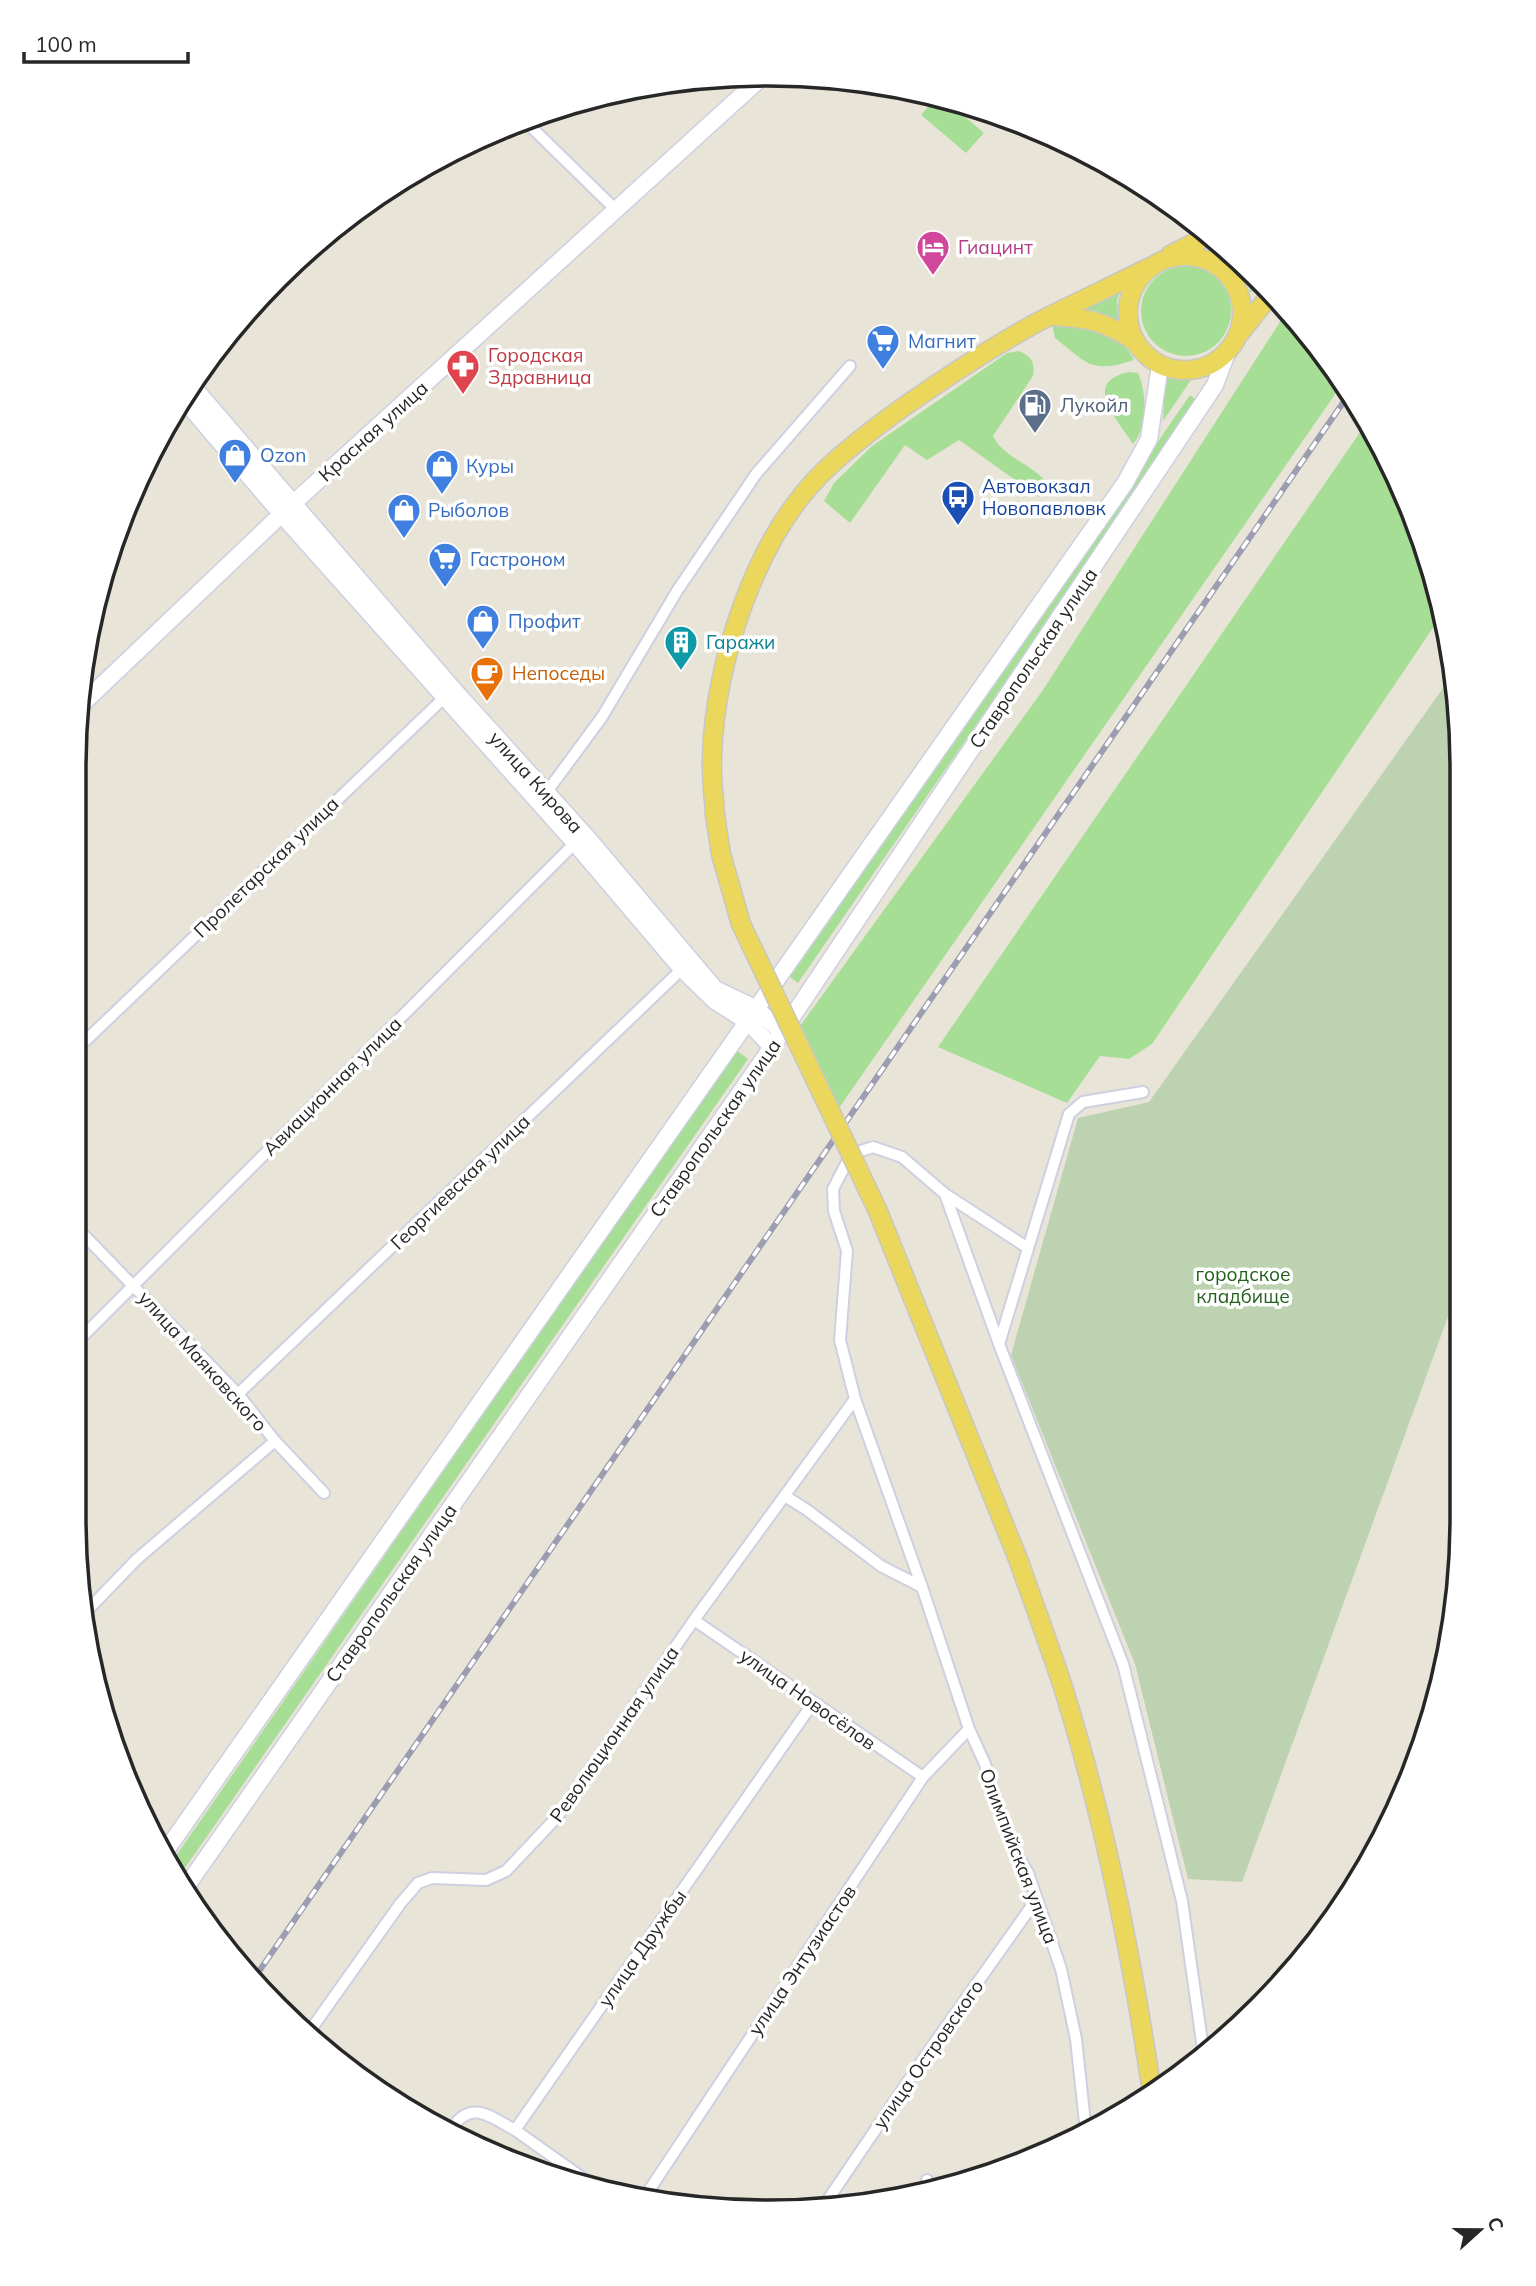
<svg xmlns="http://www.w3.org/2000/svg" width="1536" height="2286" viewBox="0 0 1536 2286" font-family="Mulish,sans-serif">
	<rect width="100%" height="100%" fill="#e9e4d8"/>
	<path fill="#a7de96" d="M936,98L944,99L984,133L966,153L921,115Z
		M1215,238L1226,246L1262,284L1257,291L1250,292C1245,267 1232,257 1210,247V241Z
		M1141 311a45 45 0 1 1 90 0a45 45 0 1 1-90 0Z
		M1122,287L1117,300L1118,320L1097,311L1082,309Z
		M1287,311L1319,346L1343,383L839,1108L800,1026L1043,690Z
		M1067,324C1093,326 1122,334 1134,360C1091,374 1088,364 1055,338L1052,325Z
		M1019,351C1032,357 1035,362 1033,376L993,436C1003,457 1032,464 1047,483L1046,490L1039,497L959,440L927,460L905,445L850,523L824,501L834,483L872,446L1007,353Z
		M1129,372L1138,373C1147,393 1148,427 1133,444C1117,419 1081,382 1129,372Z
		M1161,374L1193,377L1163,421L1164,396Z
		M1190,395L1199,402L798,983L789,976Z
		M1367,422L1391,461L1439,589L1443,613L1152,1044L1129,1059L1100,1056L1067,1103L938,1047Z
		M736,1050L748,1059L178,1878L171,1863Z"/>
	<path fill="#bdd2b0" d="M1453,674L1461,723L1458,1289L1242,1882L1188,1879L1135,1664L1011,1355L1078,1118L1149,1102Z"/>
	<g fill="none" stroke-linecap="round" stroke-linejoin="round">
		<defs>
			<path id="street" d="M525,121L615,209
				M546,793L602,717L677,591L756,474L850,366
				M80,1046L447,695
				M945,1194L999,1344L1123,1664L1182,1901L1204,2056
				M80,1231L238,1394L275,1441L324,1493
				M1028,1248L945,1194L902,1157L873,1147L861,1151L847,1162L833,1189L834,1211L847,1251L840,1340L855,1399L922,1587L969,1729L985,1764L998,1807L1014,1849L1028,1873L1061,1969L1076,2039L1086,2132
				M80,1339L577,841
				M999,1344L1069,1114L1083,1102L1143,1092
				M238,1394L682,969
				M785,1496L807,1510L881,1566L922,1587
				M81,1617L137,1559L275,1441
				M694,1620L923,1777
				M307,2035L400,1904L418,1883L432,1878L486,1880L506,1871L558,1816L694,1620L855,1399
				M451,2130C470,2098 491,2117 515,2130L813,1703
				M515,2130L601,2191
				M927,2180L928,2192
				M644,2198L923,1777L969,1729
				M821,2210L924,2058L1036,1900"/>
			<path id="secondary" d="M194,388L453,689L585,835L715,989L757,1009L781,1032
				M185,401L290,524L575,843L682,969L715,1001L748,1022L772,1047
				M80,706L287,509L763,76
				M165,1852L1125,483L1149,439L1160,365
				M184,1890L772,1047L1215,385L1227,353"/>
			<path id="primary" d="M1170,255L1210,235
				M1128 313a57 57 0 1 1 114 0a57 57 0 1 1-114 0Z
				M1052,316C1089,318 1104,321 1136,342
				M1240,333L1271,294
				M715,815C714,796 711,776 712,757C715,664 754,542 820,475C845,450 873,429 902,408C945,378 990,348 1036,323C1073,304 1112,286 1150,267
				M1018,1559C1033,1601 1048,1642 1062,1684C1104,1817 1132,1956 1152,2093"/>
		</defs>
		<use href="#street" stroke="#cecfe0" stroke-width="14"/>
		<use href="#secondary" stroke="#cecfe0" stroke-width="19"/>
		<use href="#primary" stroke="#c7c7c7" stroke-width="21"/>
		<use href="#street" stroke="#fff" stroke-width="10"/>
		<use href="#secondary" stroke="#fff" stroke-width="16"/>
		<use href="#primary" stroke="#ead75c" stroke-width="18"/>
		<defs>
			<path id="rail" d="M253,1980L1349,394"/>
		</defs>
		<use href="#rail" stroke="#9c9db1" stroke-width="6"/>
		<use href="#rail" stroke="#fff" stroke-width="3.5" stroke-dasharray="10" stroke-linecap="butt"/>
		<defs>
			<path id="primary-bridge" d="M715,815L721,854L741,924L877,1209L1018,1559"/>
		</defs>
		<use href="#primary-bridge" stroke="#c7c7c7" stroke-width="21" stroke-linecap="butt"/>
		<use href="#primary-bridge" stroke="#ead75c" stroke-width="18"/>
	</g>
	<defs>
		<symbol id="hotel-pin" viewBox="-11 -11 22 30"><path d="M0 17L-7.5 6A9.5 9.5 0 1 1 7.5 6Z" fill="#d1479c" stroke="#fff"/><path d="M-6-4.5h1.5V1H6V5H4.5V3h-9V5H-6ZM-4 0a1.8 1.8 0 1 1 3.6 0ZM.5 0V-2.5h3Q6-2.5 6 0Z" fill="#fff"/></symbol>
		<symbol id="supermarket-pin" viewBox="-11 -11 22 30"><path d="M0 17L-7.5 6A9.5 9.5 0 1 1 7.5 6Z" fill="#3f7fe0" stroke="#fff"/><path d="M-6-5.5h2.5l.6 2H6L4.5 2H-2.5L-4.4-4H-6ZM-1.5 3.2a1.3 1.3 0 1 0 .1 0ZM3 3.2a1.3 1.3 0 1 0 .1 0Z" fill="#fff"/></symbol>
		<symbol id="pharmacy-pin" viewBox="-11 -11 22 30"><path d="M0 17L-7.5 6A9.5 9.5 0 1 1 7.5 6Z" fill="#e0444e" stroke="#fff"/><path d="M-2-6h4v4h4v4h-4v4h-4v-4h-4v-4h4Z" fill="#fff"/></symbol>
		<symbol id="fuel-pin" viewBox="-11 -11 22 30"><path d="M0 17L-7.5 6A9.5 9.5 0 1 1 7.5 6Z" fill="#5c6f8a" stroke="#fff"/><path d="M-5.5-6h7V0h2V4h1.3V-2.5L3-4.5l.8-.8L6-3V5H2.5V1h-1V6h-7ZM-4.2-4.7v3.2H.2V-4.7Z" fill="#fff"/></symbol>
		<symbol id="shop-pin" viewBox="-11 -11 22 30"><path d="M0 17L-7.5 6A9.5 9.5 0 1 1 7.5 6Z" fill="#3f7fe0" stroke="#fff"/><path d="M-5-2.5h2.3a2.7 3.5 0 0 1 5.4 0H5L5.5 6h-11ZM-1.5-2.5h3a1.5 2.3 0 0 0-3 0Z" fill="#fff"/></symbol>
		<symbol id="bus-pin" viewBox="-11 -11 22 30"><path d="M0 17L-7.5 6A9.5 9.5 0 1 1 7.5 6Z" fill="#1a4fb4" stroke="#fff"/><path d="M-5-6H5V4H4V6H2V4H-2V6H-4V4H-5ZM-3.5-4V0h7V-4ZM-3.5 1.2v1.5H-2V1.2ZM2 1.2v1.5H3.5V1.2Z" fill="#fff"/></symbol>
		<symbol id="building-pin" viewBox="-11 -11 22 30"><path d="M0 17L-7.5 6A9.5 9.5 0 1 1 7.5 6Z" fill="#0f9aa8" stroke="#fff"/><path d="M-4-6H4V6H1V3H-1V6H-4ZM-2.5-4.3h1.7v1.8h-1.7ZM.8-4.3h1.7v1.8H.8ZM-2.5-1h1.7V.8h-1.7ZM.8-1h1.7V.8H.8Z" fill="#fff"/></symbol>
		<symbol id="cafe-pin" viewBox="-11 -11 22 30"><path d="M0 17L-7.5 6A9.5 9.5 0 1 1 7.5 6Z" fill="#e8710a" stroke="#fff"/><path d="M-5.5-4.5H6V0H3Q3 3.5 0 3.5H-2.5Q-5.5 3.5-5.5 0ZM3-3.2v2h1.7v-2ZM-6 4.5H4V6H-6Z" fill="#fff"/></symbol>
	</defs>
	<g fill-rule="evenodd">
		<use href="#hotel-pin" x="914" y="228" width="38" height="52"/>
		<use href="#supermarket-pin" x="864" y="322" width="38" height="52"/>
		<use href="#pharmacy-pin" x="444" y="347" width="38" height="52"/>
		<use href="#fuel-pin" x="1016" y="386" width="38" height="52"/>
		<use href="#shop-pin" x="216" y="436" width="38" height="52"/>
		<use href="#shop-pin" x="423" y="447" width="38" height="52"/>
		<use href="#bus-pin" x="939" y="478" width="38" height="52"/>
		<use href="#shop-pin" x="385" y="491" width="38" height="52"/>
		<use href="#supermarket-pin" x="426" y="540" width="38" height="52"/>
		<use href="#shop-pin" x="464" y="602" width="38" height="52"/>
		<use href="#building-pin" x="662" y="623" width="38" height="52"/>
		<use href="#cafe-pin" x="468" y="654" width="38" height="52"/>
	</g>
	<g text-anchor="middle" stroke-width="7" stroke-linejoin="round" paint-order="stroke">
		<g font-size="19" fill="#b23c85" stroke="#fff" text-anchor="start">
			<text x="958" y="254">Гиацинт</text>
		</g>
		<g font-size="19" fill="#366cbe" stroke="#fff" text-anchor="start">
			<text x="908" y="348">Магнит</text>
			<text x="260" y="462">Ozon</text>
			<text x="466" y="473">Куры</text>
			<text x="428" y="517">Рыболов</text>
			<text x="470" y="566">Гастроном</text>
			<text x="508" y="628">Профит</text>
		</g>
		<g font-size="19" fill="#be3a42" stroke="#fff" text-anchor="start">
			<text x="488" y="362">Городская<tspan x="488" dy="22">Здравница</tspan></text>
		</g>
		<g font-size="19" fill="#4e5e75" stroke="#fff" text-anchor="start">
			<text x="1060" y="412">Лукойл</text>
		</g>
		<g font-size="19" fill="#272727" stroke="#fff">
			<text transform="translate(373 431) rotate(-42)" y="7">Красная улица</text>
			<text transform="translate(1033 658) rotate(-56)" y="7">Ставропольская улица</text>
			<text transform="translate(536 782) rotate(48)" y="7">улица Кирова</text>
			<text transform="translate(266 867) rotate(-44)" y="7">Пролетарская улица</text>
			<text transform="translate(332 1086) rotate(-45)" y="7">Авиационная улица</text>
			<text transform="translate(715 1128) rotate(-55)" y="7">Ставропольская улица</text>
			<text transform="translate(460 1182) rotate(-44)" y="7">Георгиевская улица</text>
			<text transform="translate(203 1361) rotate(48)" y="7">улица Маяковского</text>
			<text transform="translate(391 1593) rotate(-55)" y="7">Ставропольская улица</text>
			<text transform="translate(808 1699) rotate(35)" y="7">улица Новосёлов</text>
			<text transform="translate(614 1734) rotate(-55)" y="7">Революционная улица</text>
			<text transform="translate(1019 1856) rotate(69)" y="7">Олимпийская улица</text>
			<text transform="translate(642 1948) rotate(-55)" y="7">улица Дружбы</text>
			<text transform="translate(802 1960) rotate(-56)" y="7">улица Энтузиастов</text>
			<text transform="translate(928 2054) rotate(-55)" y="7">улица Островского</text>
		</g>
		<g font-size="19" fill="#164399" stroke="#fff" text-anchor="start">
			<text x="982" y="493">Автовокзал<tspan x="982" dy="22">Новопавловк</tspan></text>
		</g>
		<g font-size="19" fill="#0d838f" stroke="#fff" text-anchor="start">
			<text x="706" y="649">Гаражи</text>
		</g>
		<g font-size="19" fill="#c56008" stroke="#fff" text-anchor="start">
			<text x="512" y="680">Непоседы</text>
		</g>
		<g font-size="19" fill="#235f1b" stroke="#fff">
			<text x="1243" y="1281">городское<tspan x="1243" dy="22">кладбище</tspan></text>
		</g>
	</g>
	<path d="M0 0H1536V2286H0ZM768 86H768A682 682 0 0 1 1450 768V1518A682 682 0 0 1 768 2200H768A682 682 0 0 1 86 1518V768A682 682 0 0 1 768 86Z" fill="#fff" fill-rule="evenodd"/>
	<path fill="none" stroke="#272727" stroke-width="3.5" d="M768 86H768A682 682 0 0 1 1450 768V1518A682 682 0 0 1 768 2200H768A682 682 0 0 1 86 1518V768A682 682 0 0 1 768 86Z"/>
	<g transform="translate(1480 2230) rotate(69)" stroke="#ffffff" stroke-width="5" paint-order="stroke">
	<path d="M0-5L12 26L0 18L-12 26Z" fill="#272727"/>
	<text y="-10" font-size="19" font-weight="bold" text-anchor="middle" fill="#272727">С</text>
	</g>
	<path d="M24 52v10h164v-10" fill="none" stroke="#272727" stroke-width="3.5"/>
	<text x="35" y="52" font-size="21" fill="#272727" stroke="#ffffff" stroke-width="5" paint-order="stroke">100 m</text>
</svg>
